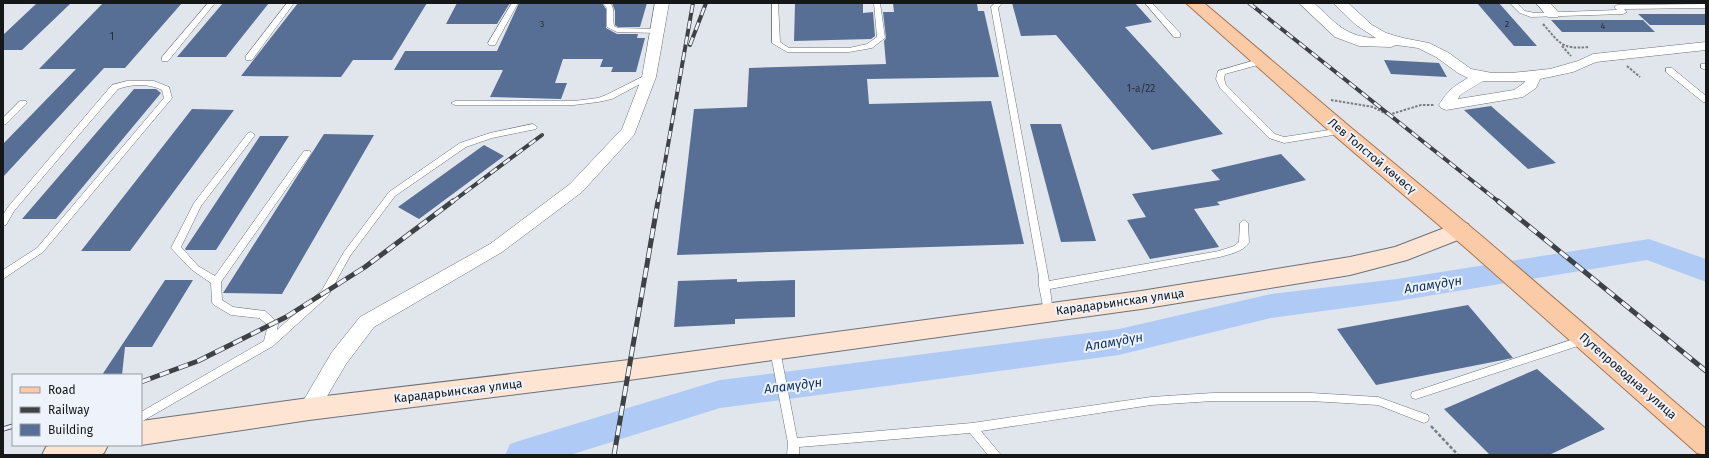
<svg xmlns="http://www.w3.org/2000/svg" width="1709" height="458" viewBox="0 0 1709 458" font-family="'Fira Sans',sans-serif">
	<rect width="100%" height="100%" fill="#e1e6ed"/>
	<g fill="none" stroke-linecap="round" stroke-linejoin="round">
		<path fill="#afcbf5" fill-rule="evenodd" d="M1649,239L1706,259V282L1647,260L1397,301L1271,318L1119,355L720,408L570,455H505L510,444L522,440L720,380L1119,329L1271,294L1397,279Z"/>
	</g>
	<path fill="#576f95" d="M37,3H71L22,50H3V35Z
		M103,3H182L125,68H104L3,177V144L76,69H39Z
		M223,3H269L226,57H177Z
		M298,3H427L392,60H353L341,77L241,76Z
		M457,3H510L497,24H446Z
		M519,3H602L606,9V28L617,34H638L637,38H645L636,72H611L613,67H600L603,59H563L555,83H567L561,99L490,97L503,70H394L405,51H497Z
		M612,3H647L640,27H618L615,25V11Z
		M795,3H863V13L873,12L875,36L871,39L794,41Z
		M893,3H977L978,11H984L999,77L867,79L869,104L991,101L1024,244L677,255L694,109L747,107L749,68L886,64L884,41L886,38L883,12H894Z
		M1012,3H1135L1152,22L1125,27L1223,134L1152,150L1056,35L1021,36Z
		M1477,3H1499L1537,46H1514Z
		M1638,14H1706V25H1650Z
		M1551,20H1643L1655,32H1562Z
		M1384,60L1439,63L1447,77L1391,74Z
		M134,89H156L161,93L56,219H22Z
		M1491,106L1556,163L1528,169L1464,110Z
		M192,109L234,110L130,251H81Z
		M1030,124H1061L1096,241L1061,242Z
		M324,134L374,135L282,294L223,293Z
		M260,136H289L216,250H186L185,249Z
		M484,145L504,156L419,219L398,207Z
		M1281,154L1306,180L1217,202L1220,205L1194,209L1219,247L1150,259L1127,220L1146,217L1132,194L1220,180L1211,170Z
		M737,279V282L795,280V317L735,319V324L674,327L678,281Z
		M165,280H193L152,347H125L122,375H102Z
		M1468,305L1513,358L1376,385L1337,329Z
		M1537,369L1605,429L1549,455H1490L1444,409Z"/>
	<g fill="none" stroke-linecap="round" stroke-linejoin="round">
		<defs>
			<path id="lane" d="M208,3H215L168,61H162V57Z
				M287,3H294L252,60H246V56Z
				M512,3H518L495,45H489L488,43Z
				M603,3H610C616,10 612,17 614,26L618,28L658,29L662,31L658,33L617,32L607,27V8Z
				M772,3H778L780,42L789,48H849L867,44L877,37L874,3H880L885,38L872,48L849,52H787L772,43Z
				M995,3H1002L998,8L1049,281L1219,251L1234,246L1239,242L1240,223L1244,220L1248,223L1249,243C1242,252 1230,254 1220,257L1050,289L1053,313L1051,316H1045L1039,286V276L991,7Z
				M1145,3H1152L1180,33V37H1174Z
				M1510,3H1517L1525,11L1535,13L1617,10L1614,7L1617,5L1706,4V8L1624,9L1627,12L1623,14L1531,17L1520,13Z
				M1259,59H1262L1266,61L1265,63L1225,74L1224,79L1226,85L1275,134L1284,137L1342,128L1346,131L1345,133L1284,143L1269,138L1220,88L1216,79L1218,71Z
				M1701,64H1706V70L1701,68Z
				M1666,68H1672L1706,96V102H1703L1666,72Z
				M646,75H649L653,77L612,99L598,102L574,105H455L451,103L455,101H574L598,98L606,95Z
				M127,81H154L169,87L172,98L43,252L3,279V270L37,248L164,98L162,90C148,83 132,84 118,89L14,211L6,225L3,226V215L8,207L112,85Z
				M20,101H26L27,103L6,124L3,125V118Z
				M533,124L537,127L536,129L492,138L466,147L395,196L350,256L328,296L273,346L141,422V412L264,341L268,325L259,318L231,315L214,305L212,302L211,283L192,270L171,248L194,203L248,133L251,132L255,135L201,206L181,247L198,266L215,276L304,151H310L311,153L310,155L221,282L222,300L233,307L265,311L276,321L278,324L277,330L322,290L344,252L389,192L460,143L490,133Z
				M1583,336L1587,337L1588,340L1587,343L1416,399L1412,398L1411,395L1412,392L1416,391Z
				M775,346L779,347L780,350L797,438L972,423L1151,397L1213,393H1311L1378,397L1428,415L1429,418L1428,421L1424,423L1378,405L1311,401H1213L1151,405L981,431L1001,455H988L970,433L799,447V455H787L788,443L770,350L771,347Z"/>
			<path id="street" d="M655,3H669L656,77L634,135L582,192L502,252L374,327L346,364L316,415L309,418L302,415L299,409L302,403L332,352L360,317L490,244L570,184L622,129L642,77Z
				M1299,3H1314C1336,23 1345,37 1376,38L1356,25L1333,3H1348L1372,25L1386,33L1403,38L1429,43L1449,53L1471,69L1492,73H1511L1550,69L1578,61L1593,54L1706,42V50L1596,62L1573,72L1540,79L1536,88L1523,97L1446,110L1441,108L1439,105C1448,90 1453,87 1468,78L1458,73L1436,57L1418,48L1396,45L1391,47L1359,46L1335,37ZM1483,81H1525L1524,83L1514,90L1458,99L1460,95Z
				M1536,3H1550L1560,14L1558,17H1548Z"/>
			<path id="secondary" d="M1460,222L1468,224L1471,230L1468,236L1407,260L1350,275L1141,309L629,380L309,420L141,445V421L309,398L629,360L1141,291L1350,257L1395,247Z
				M51,445H108L104,453L100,455H42L46,447Z"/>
			<path id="primary" d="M1186,3H1204L1349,126L1484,238L1706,429V455L1697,453L1468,250L1335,136Z"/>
		</defs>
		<use href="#lane" stroke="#6d7178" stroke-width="1"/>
		<use href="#street" stroke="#6d7178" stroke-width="1"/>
		<use href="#secondary" stroke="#6d7178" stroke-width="2"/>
		<use href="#primary" stroke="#a97450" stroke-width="2"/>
		<path stroke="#797c81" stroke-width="2" stroke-dasharray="2.5 1.5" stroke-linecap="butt" d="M1543,24C1559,42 1561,50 1588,47
			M1562,46L1571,56
			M1627,66L1640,77
			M1331,100L1373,107L1388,115L1421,105H1434"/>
		<path stroke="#797c81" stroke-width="2.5" stroke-dasharray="3.5 2" stroke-linecap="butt" d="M1431,426L1458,455"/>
		<use href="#lane" fill="#fff" fill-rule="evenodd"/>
		<use href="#street" fill="#fff" fill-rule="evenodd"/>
		<use href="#secondary" fill="#fde4d3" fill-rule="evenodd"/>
		<use href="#primary" fill="#fbcaa7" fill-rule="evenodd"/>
		<defs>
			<path id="rail-far1" d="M1249,3L1499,202
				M690,45L706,3
				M452,202L542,135
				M658,202L693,3"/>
			<path id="rail" d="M1498,201L1706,371
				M141,382L198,361L286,317L365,267L453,201
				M3,429L13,426
				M614,455L658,201"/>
		</defs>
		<use href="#rail-far1" stroke="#3f4245" stroke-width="4"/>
		<use href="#rail" stroke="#3f4245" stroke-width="5"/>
		<use href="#rail-far1" stroke="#eef3fb" stroke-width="2.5" stroke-dasharray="8" stroke-linecap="butt"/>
		<use href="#rail" stroke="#eef3fb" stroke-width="3.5" stroke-dasharray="10" stroke-linecap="butt"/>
	</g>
	<g text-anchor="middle" stroke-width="4" stroke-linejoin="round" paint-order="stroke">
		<g font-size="9" fill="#262d38">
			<text x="542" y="27">3</text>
			<text x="1507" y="27">2</text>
			<text x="1603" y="29">4</text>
		</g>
		<g font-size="10" fill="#262d38">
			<text x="112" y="40">1</text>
			<text x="1141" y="92">1-а/22</text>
		</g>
		<g font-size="12" fill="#151719" stroke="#eef3fb">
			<text transform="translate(1372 156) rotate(40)" y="4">Лев Толстой көчөсү</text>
			<text transform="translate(1120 302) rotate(-8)" y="4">Карадарьинская улица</text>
			<text transform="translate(1628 376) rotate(41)" y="4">Путепроводная улица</text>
			<text transform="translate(458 391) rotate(-7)" y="4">Карадарьинская улица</text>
		</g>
		<g font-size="13" font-style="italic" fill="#0a2e5f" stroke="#eef3fb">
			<text transform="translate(1433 284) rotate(-9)" y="5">Аламүдүн</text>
			<text transform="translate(1114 341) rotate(-10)" y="5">Аламүдүн</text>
			<text transform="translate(793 385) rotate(-7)" y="5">Аламүдүн</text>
		</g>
	</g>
	<rect width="1709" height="458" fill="none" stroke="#151719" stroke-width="8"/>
	<rect x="12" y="374" width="130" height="72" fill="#eef3fb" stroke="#979ba1"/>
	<rect x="20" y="387" width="20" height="6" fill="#fbcaa7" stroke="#979ba1"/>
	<text x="48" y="394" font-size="12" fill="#151719">Road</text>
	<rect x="20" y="407" width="20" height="6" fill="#3f4245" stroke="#979ba1"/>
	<text x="48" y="414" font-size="12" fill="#151719">Railway</text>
	<rect x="20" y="424" width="20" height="12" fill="#576f95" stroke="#979ba1"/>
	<text x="48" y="434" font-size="12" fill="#151719">Building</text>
</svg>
